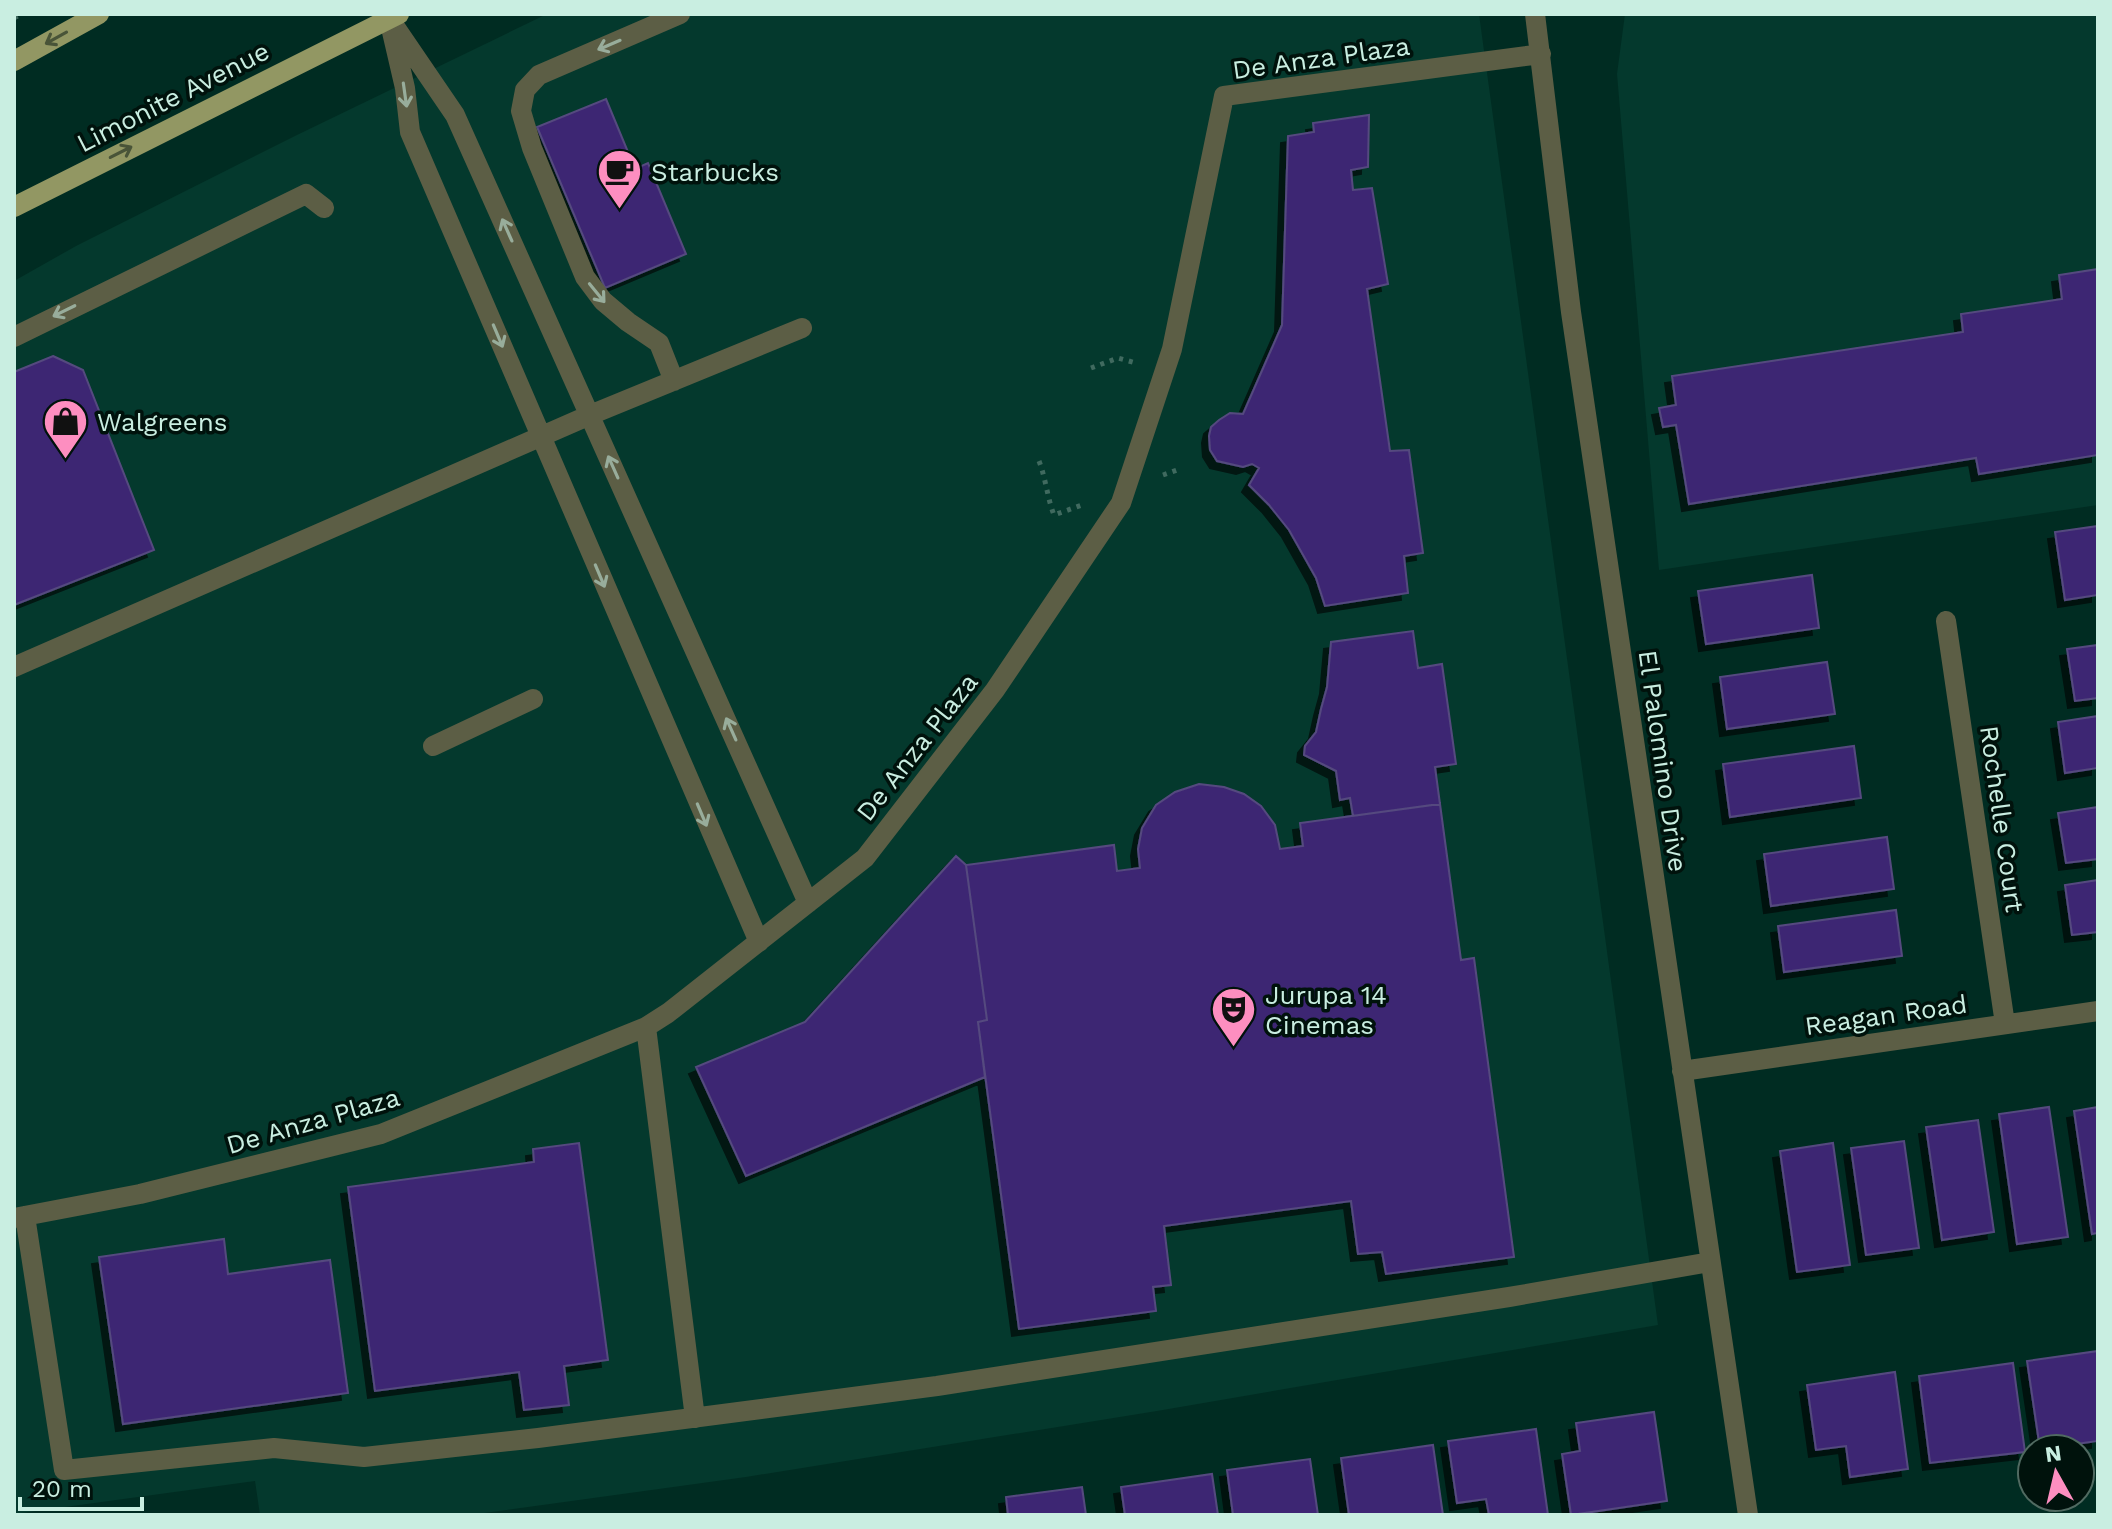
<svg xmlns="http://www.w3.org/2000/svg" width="2112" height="1529" viewBox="0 0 2112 1529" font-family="'Work Sans',sans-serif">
	<defs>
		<filter id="shadow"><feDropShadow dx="-7" dy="7" stdDeviation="0" flood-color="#0009"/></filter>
	</defs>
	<rect width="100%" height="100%" fill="#002c22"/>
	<path fill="#04392d" d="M547,14H1479L1658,1325L1157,1411L746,1477L470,1515H260L255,1481L14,1514V281L76,246L299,134Z
		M1625,14H2098V505L1659,570L1617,74Z"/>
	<path fill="#3e2873" stroke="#554a7f" stroke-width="2" filter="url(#shadow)" d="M606,99L635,169L648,163L686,254L605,288L537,127Z
		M1369,115L1368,167L1351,170L1353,190L1372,188L1388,284L1367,289L1390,451L1409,450L1423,553L1404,556L1408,593L1325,606L1316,578L1289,530L1269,505L1249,485L1259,468L1252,464L1243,467L1217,461L1210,450L1209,436L1211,427L1219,420L1230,413L1243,414L1282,325L1288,136L1314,132L1313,123Z
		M2098,269V455L1979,474L1976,458L1689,504L1676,425L1663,427L1659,408L1676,405L1672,376L1963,332L1961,314L2062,299L2059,275Z
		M53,356L83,370L154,550L14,605V372Z
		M2098,526V595L2065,600L2055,532Z
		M1812,575L1819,628L1706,644L1698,591Z
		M1413,631L1418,668L1442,664L1456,764L1435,767L1440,804L1353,816L1350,798L1340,800L1336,771L1304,755L1305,746L1316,732L1321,709L1327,687L1331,642Z
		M2098,645V698L2075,701L2067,649Z
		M1827,662L1835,714L1727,729L1720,677Z
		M2098,716V768L2065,773L2058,722Z
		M1854,746L1861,798L1730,817L1723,764Z
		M1199,784L1224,787L1244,794L1261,806L1275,825L1280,849L1303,846L1300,823L1440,804L1461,960L1474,958L1514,1257L1386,1274L1382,1252L1358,1254L1351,1201L1164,1226L1171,1285L1153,1287L1156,1311L1019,1329L978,1022L987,1020L966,865L1114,845L1117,871L1140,868L1138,849L1142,828L1156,805L1175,792Z
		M2098,807V859L2066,863L2058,813Z
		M1887,837L1894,889L1771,906L1764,854Z
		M956,856L966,865L987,1020L978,1022L985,1077L746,1176L696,1067L805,1022Z
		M2098,880V932L2072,935L2065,885Z
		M1896,910L1902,956L1784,972L1778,926Z
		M2049,1107L2068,1237L2017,1244L1999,1114Z
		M2098,1107V1233L2092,1234L2074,1111Z
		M1978,1120L1994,1232L1942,1240L1926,1127Z
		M1904,1141L1919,1248L1866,1255L1851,1148Z
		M579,1143L608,1360L564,1366L569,1405L524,1410L519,1372L375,1391L348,1187L534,1162L533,1149Z
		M1833,1143L1850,1265L1797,1272L1780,1151Z
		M224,1239L228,1274L330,1260L348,1393L123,1424L99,1257Z
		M2098,1351V1441L2040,1449L2027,1361Z
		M2013,1363L2025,1452L1930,1463L1919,1376Z
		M1895,1372L1908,1469L1850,1477L1846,1446L1816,1450L1807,1385Z
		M1654,1412L1667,1501L1571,1515L1562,1454L1580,1451L1576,1423Z
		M1536,1429L1548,1515H1489L1486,1499L1457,1503L1448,1441Z
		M1433,1445L1443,1515H1349L1341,1458Z
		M1310,1459L1318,1515H1233L1227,1470Z
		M1212,1474L1218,1515H1125L1121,1487Z
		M1082,1487L1086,1515H1008L1006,1497Z"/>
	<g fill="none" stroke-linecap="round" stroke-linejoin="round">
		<path stroke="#406a5f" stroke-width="5" stroke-dasharray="4 6" stroke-linecap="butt" d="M14,18L21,14
			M1091,368L1118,358L1136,363
			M1039,461C1046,479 1047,497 1054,515L1082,505
			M1163,475L1177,470"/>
		<path stroke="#5c5e45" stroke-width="20" d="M1535,14L1571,312L1748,1515
			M389,19L405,88L410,132L759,942
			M395,27L455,115L808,903
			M14,337L306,194L324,208
			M674,381L659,343L628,322L603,301L585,277L532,148L521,111L525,90L539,75L680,14
			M1946,621L2005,1024
			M14,667L590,415L802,328
			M433,746L533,699
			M646,1027L695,1418
			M1682,1071L2098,1011
			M25,1216L64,1470L274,1448L364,1457L538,1438L937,1386L1509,1297L1710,1262
			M14,1218L140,1194L381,1134L646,1027L668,1013L865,858L995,690L1121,503L1172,349L1224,96L1541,54"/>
		<path stroke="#929763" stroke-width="20" d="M14,61L99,14
			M14,207L399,14"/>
	</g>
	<defs><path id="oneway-shaft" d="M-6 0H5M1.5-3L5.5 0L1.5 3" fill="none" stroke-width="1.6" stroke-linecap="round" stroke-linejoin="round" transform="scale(2)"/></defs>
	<g stroke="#495438">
		<use href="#oneway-shaft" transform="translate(56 38) rotate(151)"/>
		<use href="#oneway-shaft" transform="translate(121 152) rotate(-27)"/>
	</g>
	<g stroke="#98ad9b">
		<use href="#oneway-shaft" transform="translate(609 45) rotate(157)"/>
		<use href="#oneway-shaft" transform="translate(405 95) rotate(82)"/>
		<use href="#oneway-shaft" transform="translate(507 230) rotate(-114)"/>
		<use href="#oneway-shaft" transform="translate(597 293) rotate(51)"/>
		<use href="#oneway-shaft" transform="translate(64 311) rotate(154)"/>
		<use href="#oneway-shaft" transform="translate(498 336) rotate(67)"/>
		<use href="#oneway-shaft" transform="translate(613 467) rotate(-114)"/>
		<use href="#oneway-shaft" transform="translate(600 576) rotate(67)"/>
		<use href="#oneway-shaft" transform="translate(731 729) rotate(-114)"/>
		<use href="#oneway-shaft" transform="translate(702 815) rotate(67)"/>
	</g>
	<defs>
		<symbol id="cafe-pin" viewBox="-11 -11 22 30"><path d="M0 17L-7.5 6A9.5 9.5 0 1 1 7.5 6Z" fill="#fd8ec0" stroke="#00120c"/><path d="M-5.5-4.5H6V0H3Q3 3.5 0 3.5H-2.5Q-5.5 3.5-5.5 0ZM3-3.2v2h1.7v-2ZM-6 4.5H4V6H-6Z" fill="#111"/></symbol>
		<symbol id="shop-pin" viewBox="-11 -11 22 30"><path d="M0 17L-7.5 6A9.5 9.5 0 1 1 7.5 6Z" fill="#fd8ec0" stroke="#00120c"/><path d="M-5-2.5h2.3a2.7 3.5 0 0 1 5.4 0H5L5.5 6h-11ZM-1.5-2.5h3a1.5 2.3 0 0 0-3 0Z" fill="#111"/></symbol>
		<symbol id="theatre-pin" viewBox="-11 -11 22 30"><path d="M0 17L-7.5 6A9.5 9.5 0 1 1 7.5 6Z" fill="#fd8ec0" stroke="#00120c"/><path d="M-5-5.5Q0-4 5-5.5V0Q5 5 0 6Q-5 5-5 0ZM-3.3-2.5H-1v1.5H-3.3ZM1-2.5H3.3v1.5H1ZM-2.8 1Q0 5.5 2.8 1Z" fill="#111"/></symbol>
	</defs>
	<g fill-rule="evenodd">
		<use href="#cafe-pin" x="594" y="146" width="51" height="69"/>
		<use href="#shop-pin" x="40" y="396" width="51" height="69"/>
		<use href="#theatre-pin" x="1208" y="984" width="51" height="69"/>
	</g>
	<g text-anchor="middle" stroke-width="7" stroke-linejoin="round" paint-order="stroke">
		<g font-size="26" fill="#c9eee1" stroke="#00120c">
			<text transform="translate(1321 58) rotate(-8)" y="9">De Anza Plaza</text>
			<text transform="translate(173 97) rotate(-27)" y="9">Limonite Avenue</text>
			<text transform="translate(917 747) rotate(-52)" y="9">De Anza Plaza</text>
			<text transform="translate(1663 761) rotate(82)" y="9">El Palomino Drive</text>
			<text transform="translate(2002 819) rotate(82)" y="9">Rochelle Court</text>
			<text transform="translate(1886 1015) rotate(-8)" y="9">Reagan Road</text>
			<text transform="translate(313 1121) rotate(-16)" y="9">De Anza Plaza</text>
		</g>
		<g font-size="26" fill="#c9eee1" stroke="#00120c" text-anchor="start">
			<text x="651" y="181">Starbucks</text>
			<text x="97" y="431">Walgreens</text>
			<text x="1265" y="1004">Jurupa 14<tspan x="1265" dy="30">Cinemas</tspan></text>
		</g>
	</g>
	<rect width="2112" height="1529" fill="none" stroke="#c9eee1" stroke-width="32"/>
	<g transform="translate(2056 1473) rotate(352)"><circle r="38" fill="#00120c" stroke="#506a61" stroke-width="2"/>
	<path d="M0-6L14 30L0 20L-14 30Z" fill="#fd8ec0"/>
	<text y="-12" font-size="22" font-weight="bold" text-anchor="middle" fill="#c9eee1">N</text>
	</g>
	<path d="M20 1497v12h122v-12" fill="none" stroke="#c9eee1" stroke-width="4"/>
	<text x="32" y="1497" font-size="24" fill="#c9eee1" stroke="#00120c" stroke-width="6" paint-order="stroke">20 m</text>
</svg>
